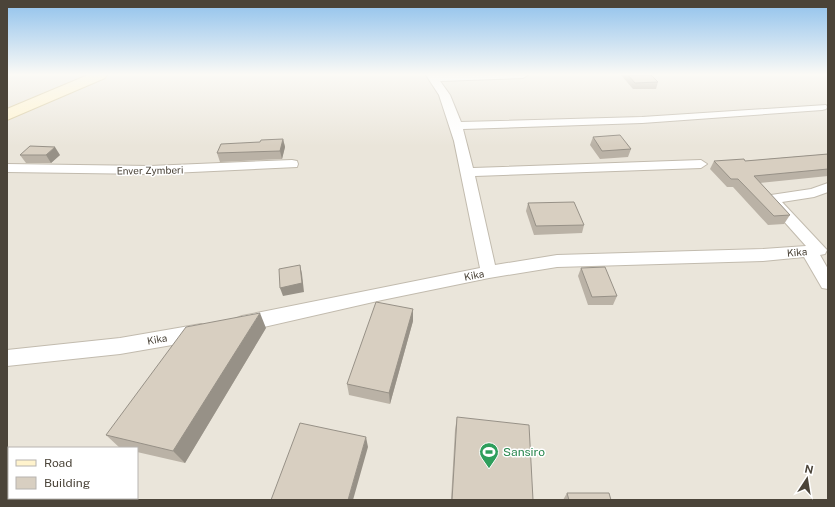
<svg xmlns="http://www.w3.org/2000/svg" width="835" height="507" viewBox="0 0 835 507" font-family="'Public Sans',sans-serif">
	<rect width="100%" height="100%" fill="#f6f3ec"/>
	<path fill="#eae5da" d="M7,75H828V500H68L65,498H137V448H9V463L7,461Z"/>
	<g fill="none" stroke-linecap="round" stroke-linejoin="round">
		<defs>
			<path id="street" d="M426,75H528L523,78L440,81L450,95L461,122L642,117L826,105L827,107L826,109L822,110L642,123L463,129L473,168L701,160L707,164L701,168L475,176L495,265L557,255L763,249L806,246L764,199L766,196L771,195L811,189L828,183V192L814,197L782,202L827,250L825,254L820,255L828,269V289L822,288L804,257L763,261L557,267L489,278L382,300L242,332L235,329L233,324L235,319L242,316L480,268L454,141L439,95Z
				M292,160L297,161L298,164L297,167L150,174L7,172V164L150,166Z
				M201,324L208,327L210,332L208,337L201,340L120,354L7,366V350L120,338Z"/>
			<path id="secondary" d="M88,75H107L105,78L7,120V109Z
				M7,460L9,461V493L7,492Z
				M24,498H59L60,500H25Z"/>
		</defs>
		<use href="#street" stroke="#c2bbae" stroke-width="2"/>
		<use href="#secondary" stroke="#d6c79b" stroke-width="2"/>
		<use href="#street" fill="#fff" fill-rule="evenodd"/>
		<use href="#secondary" fill="#fff3cd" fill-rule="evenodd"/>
	</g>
	<path fill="#bab2a6" d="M621,75H651L658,82L656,89H633Z
		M593,137L631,149L628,157L600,159L590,145Z
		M283,139L285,147L282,159L220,162L217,153L260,142Z
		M828,154V176L760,183L790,215L784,224L768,225L733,187H727L710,169L714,161H745Z
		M20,155H60L51,163H26Z
		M528,203L584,225L582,233L534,235L526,211Z
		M581,268L617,296L613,305H588L578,276Z
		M413,309V321L390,404L349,395L347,384Z
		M266,328L185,463L137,452V448H120L106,435Z
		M457,417L533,500H451L455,430Z
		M567,493L611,500H563Z"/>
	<path fill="#979187" d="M283,139L285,147L282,159L280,151Z
		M55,147L60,155L51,163L46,155Z
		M300,265L302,274L304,292L283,296L280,288Z
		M413,309V321L390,404L389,393Z
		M260,313L266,328L185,463L173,451Z
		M366,437L368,447L353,500H348Z"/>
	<path fill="#d8cfc1" stroke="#979187" d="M628,75H651L658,82L635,83Z
		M620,135L631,149L602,151L593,137Z
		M283,139L280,151L217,153L221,144L260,142L261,140Z
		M30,146L55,147L46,155H20Z
		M828,154V169L754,176L790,215L774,216L738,179H731L714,161L744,159L745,161Z
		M574,202L584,225L536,226L528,203Z
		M300,265L302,283L280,288L279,269Z
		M605,267L617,296L592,297L581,268Z
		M376,302L413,309L389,393L347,384Z
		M260,313L173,451L106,435L186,327Z
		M457,417L529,425L533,500H452Z
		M300,423L366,437L348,500H271Z
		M567,493H609L611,500H569Z"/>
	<linearGradient id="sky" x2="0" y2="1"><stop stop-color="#8fc1ec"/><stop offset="0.51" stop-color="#fbfaf6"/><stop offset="1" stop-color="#fbfaf6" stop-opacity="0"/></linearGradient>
	<rect width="835" height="146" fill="url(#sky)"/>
	<defs>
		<symbol id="stadium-pin" viewBox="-11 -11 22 30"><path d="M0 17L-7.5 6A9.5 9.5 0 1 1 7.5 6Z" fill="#2e9e5b" stroke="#fff"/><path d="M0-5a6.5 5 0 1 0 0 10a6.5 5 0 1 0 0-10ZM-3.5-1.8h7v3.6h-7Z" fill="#fff"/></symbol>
	</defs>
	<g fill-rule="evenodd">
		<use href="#stadium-pin" x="478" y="441" width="22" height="30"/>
	</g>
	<g text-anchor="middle" stroke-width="3" stroke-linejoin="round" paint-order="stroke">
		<g font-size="10" fill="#4b4439" stroke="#fff">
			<text transform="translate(150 170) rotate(-1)" y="4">Enver Zymberi</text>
			<text transform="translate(797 252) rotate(-5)" y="4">Kika</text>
			<text transform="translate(474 275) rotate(-11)" y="4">Kika</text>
			<text transform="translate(157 339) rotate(-10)" y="4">Kika</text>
		</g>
		<g font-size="12" fill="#27864d" stroke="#fff" text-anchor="start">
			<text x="503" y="456">Sansiro</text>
		</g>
	</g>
	<rect width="835" height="507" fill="none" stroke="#4b4439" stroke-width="16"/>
	<rect x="8" y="447" width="130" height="52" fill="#ffffff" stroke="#b7b4b0"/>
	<rect x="16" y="460" width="20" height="6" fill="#fff3cd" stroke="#b7b4b0"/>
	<text x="44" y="467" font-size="12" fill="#4b4439">Road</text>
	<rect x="16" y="477" width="20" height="12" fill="#d8cfc1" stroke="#b7b4b0"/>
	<text x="44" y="487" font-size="12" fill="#4b4439">Building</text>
	<g transform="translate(807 479) rotate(12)" stroke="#ffffff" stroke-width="3" paint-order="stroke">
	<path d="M0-3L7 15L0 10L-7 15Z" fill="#4b4439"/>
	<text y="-6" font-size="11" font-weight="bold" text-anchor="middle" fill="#4b4439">N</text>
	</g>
</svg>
